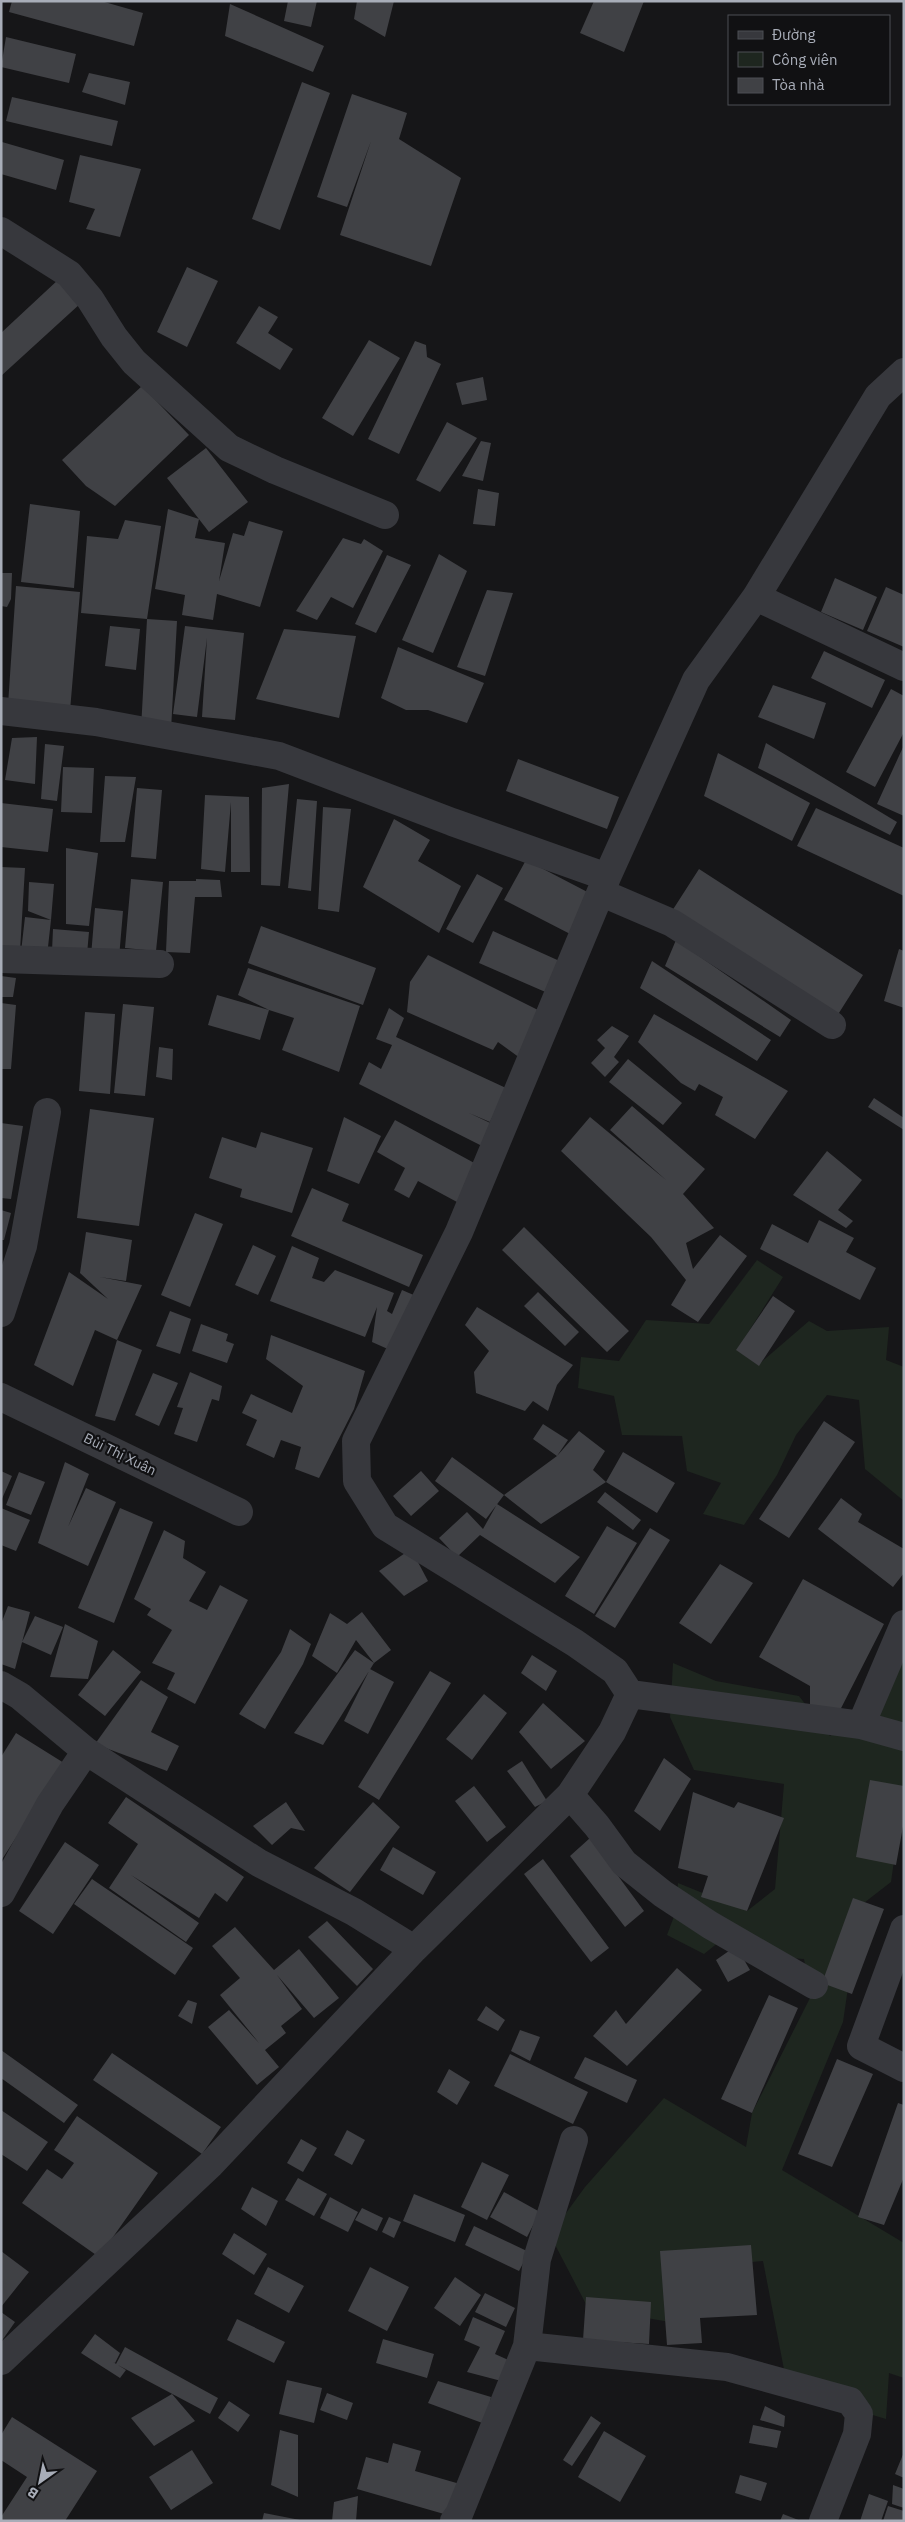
<svg xmlns="http://www.w3.org/2000/svg" width="905" height="2522" viewBox="0 0 905 2522" font-family="'IBM Plex Sans',sans-serif">
	<rect width="100%" height="100%" fill="#161618"/>
	<path fill="#1e261f" d="M757,1260L783,1277L737,1350L758,1365L809,1321L827,1331L889,1327L886,1360L904,1367V1501L865,1469L859,1400L827,1395L796,1435L777,1475L744,1525L703,1514L721,1483L687,1471L682,1436L622,1435L614,1396L578,1388L581,1357L619,1361L646,1320L709,1324Z
		M904,1652V1790L891,1882L860,1906L843,2022L782,2170L904,2243V2378L889,2373L886,2419L788,2390L763,2261L665,2270L670,2322L588,2308L550,2235L585,2187L664,2098L746,2147L752,2113L811,1996L804,1959L772,1957L729,1934L704,1954L667,1935L676,1911L678,1883L747,1911L775,1889L784,1784L694,1770L670,1717L673,1663L716,1681L799,1696L830,1736L856,1716Z"/>
	<path fill="#404145" d="M12,1H101L143,13L134,46L9,12Z
		M288,1H317L311,27L284,21Z
		M357,1H394L385,37L354,19Z
		M594,1H644L624,52L580,33Z
		M230,4L324,46L313,72L225,36Z
		M6,37L76,54L69,83L1,67Z
		M89,73L130,82L125,105L82,92Z
		M302,82L330,93L280,230L252,219Z
		M352,94L407,113L399,139L461,178L431,266L340,235L371,141L347,207L317,197Z
		M12,97L118,121L112,146L6,121Z
		M2,142L64,160L56,190L1,174Z
		M80,155L141,169L120,237L86,229L95,209L69,202Z
		M187,267L218,281L187,347L157,332Z
		M59,279L81,303L1,376V333Z
		M259,306L278,317L268,333L293,349L280,370L236,343Z
		M369,340L400,358L353,436L322,418Z
		M415,341L426,345L427,357L441,364L399,454L368,439Z
		M483,377L487,400L462,405L456,383Z
		M142,386L189,435L115,506L86,486L62,460Z
		M447,422L477,438L440,492L416,480Z
		M481,441L491,443L483,481L462,476Z
		M206,448L248,502L209,532L167,478Z
		M478,489L499,493L495,526L473,524Z
		M30,504L80,511L74,588L21,582Z
		M168,509L199,519L195,538L225,543L219,581L233,533L244,536L249,521L283,531L260,607L217,594L213,620L182,615L185,595L155,589Z
		M125,520L161,526L147,619L81,613L87,536L118,539Z
		M343,538L361,544L364,539L383,551L353,608L331,597L317,620L296,611Z
		M439,554L467,571L433,653L402,640Z
		M387,555L411,565L376,633L355,624Z
		M1,573H12L11,599L7,607L1,606Z
		M835,578L877,597L863,630L821,612Z
		M16,586L80,592L70,711L8,705Z
		M886,587L904,595V647L867,631Z
		M487,590L513,593L485,676L457,667Z
		M147,619L177,621L171,730L141,729Z
		M110,626L140,629L136,670L105,666Z
		M185,626L244,633L235,720L202,717L207,638L197,717L173,714Z
		M284,629L356,636L339,718L256,699Z
		M398,647L484,683L467,723L428,710H406L381,698Z
		M824,651L885,680L872,708L811,678Z
		M773,685L826,703L814,739L758,717Z
		M891,689L904,696V732L875,787L846,772Z
		M37,737L35,784L5,780L12,738Z
		M766,743L897,822L890,835L758,768Z
		M45,744L64,746L57,801L41,799Z
		M904,745V816L877,804Z
		M718,753L810,803L792,841L704,796Z
		M518,759L619,797L607,829L506,791Z
		M63,767L94,768L92,813L61,812Z
		M105,776L136,777L125,842H100Z
		M289,784L280,886L261,885L262,788Z
		M137,788L162,790L156,859L131,857Z
		M205,795L249,797L250,872H231V802L225,872L201,869Z
		M297,799L317,801L311,891L288,888Z
		M1,803L53,809L48,852L1,847Z
		M323,807L351,809L339,912L318,909Z
		M816,808L904,848V896L797,846Z
		M394,819L430,840L418,861L461,886L439,933L363,887Z
		M66,848L98,853L89,926L66,924Z
		M526,860L597,897L576,937L504,900Z
		M1,867L25,868L20,951L1,949Z
		M699,869L863,975L837,1016L672,911Z
		M477,874L503,888L473,943L446,929Z
		M131,879L163,882L156,951L125,948Z
		M196,879L220,880L222,897H195L190,953L166,952L169,881H196Z
		M29,882L54,884L51,920L28,911Z
		M95,908L123,911L119,958L91,956Z
		M25,917L51,920L47,956L21,952Z
		M261,926L376,968L363,1005L248,963Z
		M53,929L89,932L87,954L52,951Z
		M493,931L564,963L550,994L479,963Z
		M676,940L791,1020L780,1037L665,966Z
		M899,949L904,951V1008L884,1001Z
		M428,955L538,1010L520,1058L498,1042L493,1050L407,1012L410,982Z
		M652,961L771,1040L757,1061L640,988Z
		M248,968L360,1006L339,1072L282,1050L294,1018L269,1010L238,995Z
		M1,976L16,978L13,997H1Z
		M217,995L269,1010L260,1040L208,1025Z
		M1,1003L16,1005L11,1069H1Z
		M123,1004L154,1007L145,1096L114,1093Z
		M389,1008L404,1018L396,1037L506,1088L490,1122L469,1113L501,1128L490,1150L359,1084L369,1062L381,1069L392,1045L376,1039Z
		M85,1012L115,1014L110,1094L79,1091Z
		M654,1014L788,1091L755,1139L715,1115L723,1097L699,1084L695,1091L681,1083L638,1042Z
		M612,1026L629,1036L614,1057L619,1062L605,1077L591,1063L605,1048L597,1040Z
		M159,1047L173,1049L172,1080L156,1077Z
		M628,1059L682,1103L663,1125L609,1082Z
		M874,1098L904,1118V1130L868,1107Z
		M632,1106L705,1169L683,1194L714,1228L686,1243L693,1269L720,1235L747,1256L698,1322L671,1305L686,1280L651,1237L561,1151L590,1117L666,1180L610,1130Z
		M90,1109L154,1118L139,1226L77,1218Z
		M344,1117L381,1136L359,1184L327,1171Z
		M395,1120L478,1165L457,1202L418,1181L409,1198L394,1190L405,1168L377,1152Z
		M1,1123L23,1126L11,1199L1,1198Z
		M261,1132L313,1148L292,1213L240,1197L242,1189L209,1178L222,1137L256,1148Z
		M827,1151L862,1180L838,1210L853,1221L846,1228L793,1195Z
		M312,1188L349,1204L342,1221L423,1255L409,1287L291,1236Z
		M1,1210L11,1213L4,1240H1Z
		M195,1213L223,1224L190,1307L161,1295Z
		M819,1220L854,1238L846,1252L876,1268L860,1300L760,1249L772,1224L808,1243Z
		M524,1227L629,1331L607,1352L502,1250Z
		M86,1232L132,1240L126,1281L100,1277L142,1285L117,1340L95,1330L73,1386L34,1365L69,1272L108,1299L80,1273Z
		M253,1245L276,1256L258,1295L235,1285Z
		M292,1246L319,1258L312,1278L324,1282L335,1270L394,1293L387,1311L392,1314L402,1290L423,1299L399,1354L372,1342L377,1307L365,1337L270,1301Z
		M538,1292L579,1332L565,1346L524,1306Z
		M773,1296L795,1311L759,1366L736,1350Z
		M477,1307L573,1365L557,1385L548,1411L533,1401L525,1411L476,1393L474,1372L489,1351L465,1325Z
		M170,1311L191,1319L180,1354L156,1346Z
		M201,1324L228,1334L226,1341L234,1344L227,1363L192,1351Z
		M271,1335L365,1371L354,1409L319,1478L295,1469L301,1447L281,1440L274,1458L246,1445L257,1420L242,1413L251,1394L292,1413L303,1386L266,1359Z
		M117,1340L142,1350L115,1421L95,1416Z
		M190,1372L222,1386L219,1401L212,1399L197,1442L174,1434L183,1408L177,1407Z
		M153,1373L178,1383L159,1426L135,1415Z
		M824,1421L855,1442L789,1538L759,1519Z
		M543,1424L568,1440L557,1456L533,1439Z
		M579,1431L605,1451L593,1470L606,1482L541,1524L504,1495L557,1456Z
		M623,1452L675,1483L657,1513L606,1482Z
		M452,1457L504,1495L486,1519L435,1481Z
		M65,1462L89,1474L68,1527L86,1488L116,1502L88,1566L38,1543Z
		M1,1471L12,1476L1,1501Z
		M421,1471L439,1491L411,1516L393,1496Z
		M19,1472L45,1482L31,1515L6,1505Z
		M605,1492L641,1520L633,1530L597,1502Z
		M841,1498L862,1514L858,1522L904,1549V1573L893,1587L818,1529Z
		M497,1504L580,1557L555,1583L480,1535L457,1557L439,1538L467,1512L483,1529Z
		M1,1508L30,1520L16,1551L1,1545Z
		M120,1508L153,1522L114,1623L78,1608Z
		M607,1526L637,1543L594,1614L565,1596Z
		M650,1528L670,1540L615,1628L595,1616Z
		M164,1530L185,1541L183,1558L206,1572L189,1601L207,1610L220,1585L248,1600L195,1704L167,1689L175,1673L152,1663L172,1630L147,1615L151,1609L134,1599Z
		M411,1549L428,1581L404,1596L379,1571Z
		M720,1564L753,1583L711,1644L679,1623Z
		M803,1579L884,1624L835,1720L810,1707V1686L759,1657Z
		M8,1606L30,1612L15,1669L1,1664V1624Z
		M362,1612L391,1650L374,1663L356,1640L337,1673L312,1656L330,1613L347,1624Z
		M35,1616L63,1627L51,1655L22,1642Z
		M65,1624L98,1641L88,1679L50,1677Z
		M290,1629L311,1644L303,1664L265,1729L239,1714L281,1652Z
		M113,1650L141,1672L105,1716L78,1695Z
		M355,1650L374,1663L323,1745L294,1733Z
		M532,1655L557,1671L546,1691L521,1673Z
		M370,1669L394,1682L368,1734L344,1721Z
		M430,1671L451,1683L379,1800L358,1787Z
		M141,1680L168,1697L151,1732L179,1746L167,1771L95,1744Z
		M484,1694L507,1713L472,1760L446,1739Z
		M543,1703L585,1741L551,1769L519,1732Z
		M16,1733L64,1763L1,1861V1757Z
		M664,1758L691,1779L660,1831L634,1811Z
		M522,1761L547,1801L535,1807L507,1771Z
		M870,1780L904,1786V1821L896,1865L856,1857Z
		M474,1786L506,1827L487,1842L455,1801Z
		M693,1792L734,1808L738,1802L784,1818L747,1911L701,1897L708,1876L678,1868Z
		M126,1797L244,1877L227,1902L215,1893L199,1918L131,1875L199,1923L186,1942L109,1888L138,1844L108,1823Z
		M286,1802L305,1831L291,1828L272,1845L253,1826Z
		M373,1802L400,1827L350,1892L314,1868Z
		M590,1838L644,1911L625,1927L570,1856Z
		M65,1842L99,1865L53,1934L19,1911Z
		M393,1847L436,1872L423,1895L380,1870Z
		M543,1859L609,1948L591,1962L524,1874Z
		M92,1879L193,1948L175,1975L74,1904Z
		M853,1898L884,1909L852,1994L822,1983Z
		M327,1921L373,1969L357,1986L308,1937Z
		M235,1927L274,1970L299,1949L339,1998L314,2018L277,1975L302,2009L281,2026L286,2033L265,2050L279,2067L257,2085L208,2027L229,2010L259,2043L220,1995L240,1978L212,1946Z
		M736,1946L750,1970L728,1982L716,1960Z
		M677,1968L702,1990L627,2066L593,2036L616,2010L626,2024Z
		M769,1995L798,2008L752,2113L721,2099Z
		M188,2000L197,2003L192,2024L178,2016Z
		M486,2006L505,2020L498,2031L477,2020Z
		M520,2030L540,2037L530,2061L511,2051Z
		M1,2050L78,2105L64,2123L1,2078Z
		M112,2053L221,2127L202,2154L93,2080Z
		M510,2054L588,2092L573,2124L494,2086Z
		M585,2057L637,2080L627,2103L574,2078Z
		M837,2059L873,2074L832,2167L798,2154Z
		M449,2069L470,2082L457,2105L437,2092Z
		M898,2103L904,2105V2177L884,2225L858,2217Z
		M1,2110L48,2142L27,2171L1,2154Z
		M77,2116L158,2173L99,2257L22,2203L47,2169L62,2179L74,2163L54,2150Z
		M347,2130L365,2140L352,2165L334,2155Z
		M301,2139L317,2148L303,2172L287,2163Z
		M482,2162L509,2175L487,2220L461,2207Z
		M298,2178L327,2194L314,2216L285,2200Z
		M252,2187L278,2201L266,2226L241,2209Z
		M504,2192L540,2212L527,2237L490,2217Z
		M414,2194L465,2215L455,2242L403,2221Z
		M330,2197L358,2212L348,2232L320,2218Z
		M362,2208L383,2218L377,2231L355,2220Z
		M389,2217L401,2222L394,2238L382,2232Z
		M474,2226L529,2252L519,2271L465,2245Z
		M234,2233L267,2254L254,2275L222,2254Z
		M751,2245L757,2315L700,2318L702,2343L667,2345L660,2251Z
		M1,2251L29,2272L1,2307Z
		M268,2267L304,2286L289,2313L254,2294Z
		M370,2267L409,2287L387,2331L348,2311Z
		M455,2277L481,2295L460,2326L434,2308Z
		M485,2293L515,2308L506,2327L475,2312Z
		M586,2297L651,2302L649,2344L583,2340Z
		M1,2312L15,2322L1,2342Z
		M473,2317L505,2331L495,2354L513,2362L509,2383L467,2372L480,2347L464,2340Z
		M237,2319L285,2342L274,2363L227,2340Z
		M95,2334L120,2353L115,2363L113,2362L126,2370L120,2378L81,2353Z
		M383,2339L434,2354L427,2378L376,2363Z
		M125,2347L218,2398L210,2414L116,2364Z
		M287,2380L322,2388L314,2423L279,2414Z
		M438,2381L491,2397L485,2424L428,2403Z
		M327,2393L353,2403L347,2420L320,2410Z
		M172,2394L195,2421L154,2446L131,2418Z
		M229,2401L250,2415L238,2432L218,2418Z
		M765,2406L785,2416L784,2427L760,2420Z
		M591,2416L601,2423L572,2466L563,2460Z
		M12,2417L97,2471L65,2521H1V2517L27,2477L1,2460V2435Z
		M753,2425L781,2431L777,2448L749,2443Z
		M280,2430L298,2435V2497L271,2485Z
		M604,2431L646,2456L620,2502L578,2477Z
		M393,2443L421,2451L415,2471L460,2484L451,2516L357,2489L366,2457L388,2463Z
		M192,2450L213,2483L171,2510L149,2477Z
		M904,2452V2478L895,2474Z
		M740,2475L767,2483L761,2501L735,2493Z
		M893,2485L904,2489V2508L892,2504Z
		M869,2494L888,2501L881,2521H860Z
		M358,2496L356,2521H332L334,2502Z
		M888,2506L904,2511V2521H883Z
		M264,2513L300,2520V2521H262Z
		M783,2514L801,2521H780Z"/>
	<g fill="none" stroke-linecap="round" stroke-linejoin="round">
		<path stroke="#37383d" stroke-width="28" d="M1,231L69,274L90,299L114,337L134,362L229,448L275,470L385,515
			M756,597L904,667
			M1,711L96,722L279,756L452,822L607,877
			M602,893L672,923L832,1025
			M1,959L160,964
			M1,1313L23,1246L47,1112
			M1,1397L239,1512
			M1,1685L20,1696L86,1751L259,1863L354,1912L414,1949
			M630,1694L861,1725L904,1737
			M861,1725L904,1624
			M570,1795L597,1826L624,1863L663,1894L710,1925L814,1985
			M1,1893L50,1804L86,1751
			M904,1929L861,2046L904,2068
			M527,2346L727,2367L850,2401L859,2414L857,2434L823,2521
			M1,2361L211,2164L414,1949L570,1795L612,1732L630,1694L615,1671L575,1643L385,1526L357,1481L356,1441L459,1232L607,877L696,680L756,597L878,396L904,372
			M454,2521L459,2514L527,2346L537,2259L574,2140"/>
	</g>
	<g text-anchor="middle" stroke-width="4.5" stroke-linejoin="round" paint-order="stroke">
		<g font-size="14" fill="#a8adb8" stroke="#111113">
			<text transform="translate(120 1454) rotate(26)" y="5">Bùi Thị Xuân</text>
		</g>
	</g>
	<rect width="905" height="2522" fill="none" stroke="#a8adb8" stroke-width="5"/>
	<rect x="728" y="15" width="162" height="90" fill="#111113" stroke="#4d4f55"/>
	<rect x="738" y="31" width="25" height="8" fill="#37383d" stroke="#4d4f55"/>
	<text x="772" y="40" font-size="15" fill="#a8adb8">Đường</text>
	<rect x="738" y="52" width="25" height="15" fill="#1e261f" stroke="#4d4f55"/>
	<text x="772" y="65" font-size="15" fill="#a8adb8">Công viên</text>
	<rect x="738" y="78" width="25" height="15" fill="#404145" stroke="#4d4f55"/>
	<text x="772" y="90" font-size="15" fill="#a8adb8">Tòa nhà</text>
	<g transform="translate(40 2482) rotate(213)" stroke="#111113" stroke-width="4" paint-order="stroke">
	<path d="M0-4L9 19L0 12L-9 19Z" fill="#a8adb8"/>
	<text y="-8" font-size="14" font-weight="bold" text-anchor="middle" fill="#a8adb8">B</text>
	</g>
</svg>
